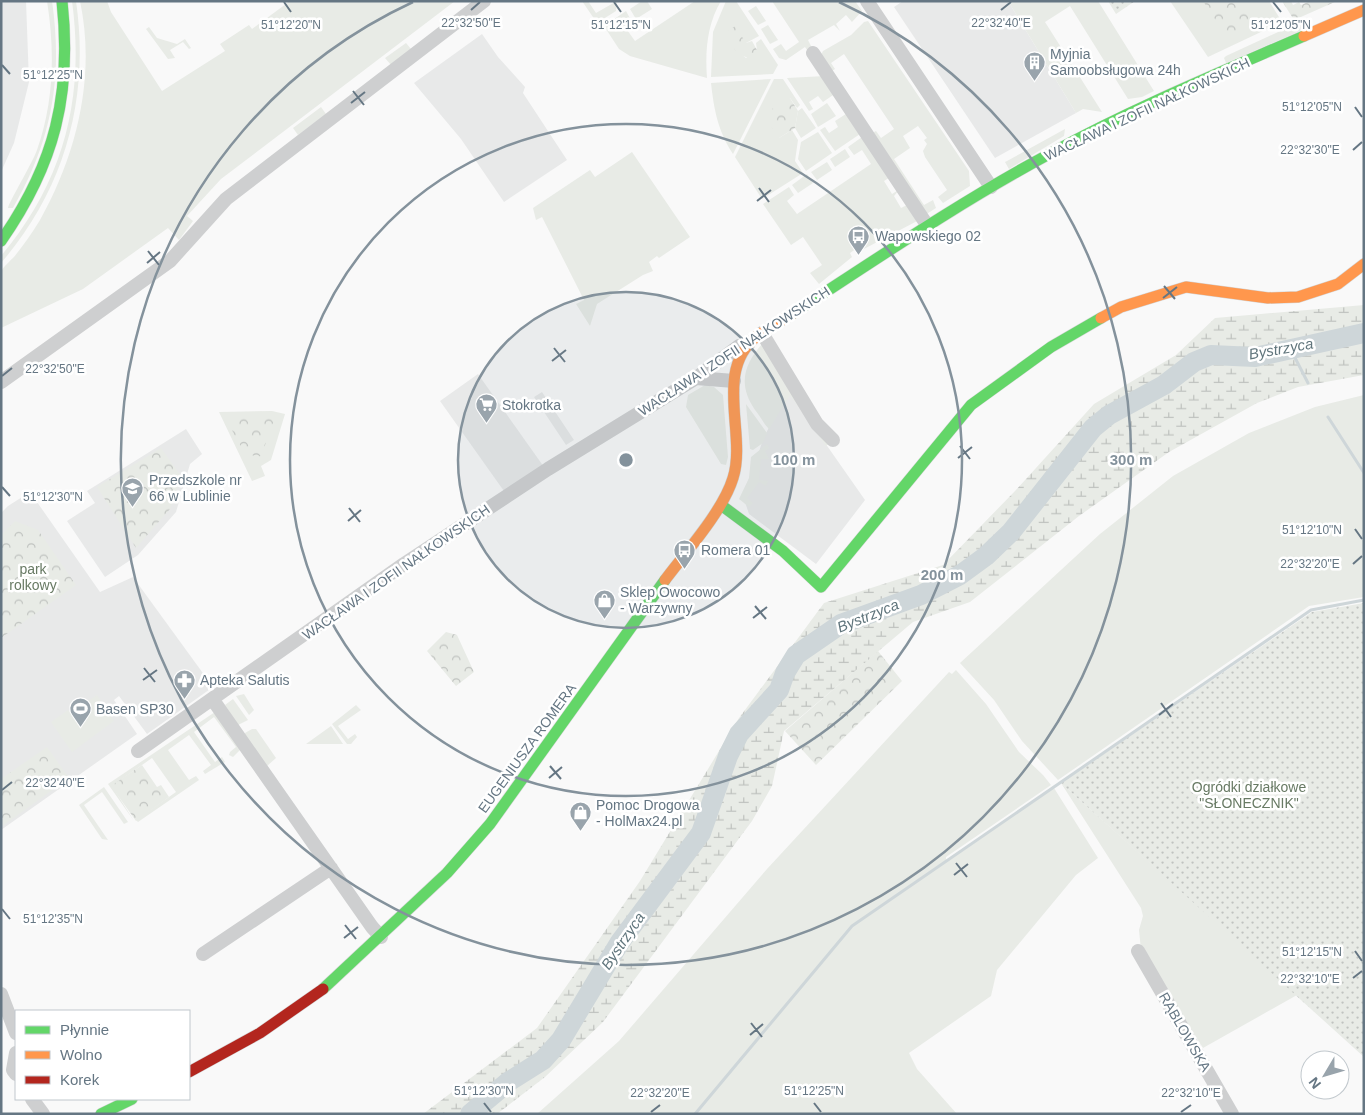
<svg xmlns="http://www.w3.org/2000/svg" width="1365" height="1115" viewBox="0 0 1365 1115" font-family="Helvetica,sans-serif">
	<defs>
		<pattern id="forest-crowns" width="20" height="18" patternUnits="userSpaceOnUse" patternTransform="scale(1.25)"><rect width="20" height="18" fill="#e8ebe6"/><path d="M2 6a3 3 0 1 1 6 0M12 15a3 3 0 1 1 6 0" fill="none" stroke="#c0c3c0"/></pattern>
		<pattern id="wetland-marsh" width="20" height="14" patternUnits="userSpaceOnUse" patternTransform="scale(1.25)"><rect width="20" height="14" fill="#e8ebe6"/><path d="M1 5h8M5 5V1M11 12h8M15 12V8" fill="none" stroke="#c0c3c0"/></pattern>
		<pattern id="garden-dots" width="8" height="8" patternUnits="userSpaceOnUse" patternTransform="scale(1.25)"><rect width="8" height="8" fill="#e8ebe6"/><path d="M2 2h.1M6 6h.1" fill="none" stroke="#c0c3c0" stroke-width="1.8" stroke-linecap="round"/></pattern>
	</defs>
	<rect width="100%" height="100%" fill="#f9f9f9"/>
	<path fill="#e8e9e9" d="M1,1H26L29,82L14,143L1,172Z
		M903,1H1008L1076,113L995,158L894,7Z
		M482,34L498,57L525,87L523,93L567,160L504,202L461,139L414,83Z
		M478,374L544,467L506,494L440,401Z
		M788,390L865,500L816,564L749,514L744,499L763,439Z
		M542,392L574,440L566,445L534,397Z
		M186,429L202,454L190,464L176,512L138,555L105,577L67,521L95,503L87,491Z
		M30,492L100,592L133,577L213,687L147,734L119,696L114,700L137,734L1,830V513L8,506Z"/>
	<path fill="#e8ebe6" d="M47,1H52C63,78 52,140 13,208H8C9,202 33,162 37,150C54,102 55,51 47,1Z
		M72,1H76C90,98 65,189 1,263V256C64,181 85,98 72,1Z
		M80,1H107L111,12L162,91L225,51L220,44L249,25L252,29L290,1H455L221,179L187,216L193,221L179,240L168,228L83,289L1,328C1,317 0,280 1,272C3,267 10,261 14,257C23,246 32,233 40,220C77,154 96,76 80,1Z
		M582,1H588L596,13L617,1L616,11L597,23Z
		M642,1H647L652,9L636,19L630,9Z
		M695,1H721C707,24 705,52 707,78L630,56L619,49L604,26L626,11L632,22L625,27L635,41Z
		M726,1H736L759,36L746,43L740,53L746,58L757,50L756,43L761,39L778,65L773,74L711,77L713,32Z
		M772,1H855L862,11L852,22L846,15L836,24L840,31L834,25L808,40L812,48L807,50L805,47L786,60L779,58L773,49L781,44L786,51L799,42Z
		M1008,1H1098L1154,91L1142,97L1128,99L1070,6L1045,22L1102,112L1083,109L1076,113Z
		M1170,1H1269L1282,22L1208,57Z
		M756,6L766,21L758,25L748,11Z
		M868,21L969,171L970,186L943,203L938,197L947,190L925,157L923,151L927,144L924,140L927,138L918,126L903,136L910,148L894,159L924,205L933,200L936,208L925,215L870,134L876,131L881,138L894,129L844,54L831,63L835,69L829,73L821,55L823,51L851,35L864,22Z
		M1300,22L1302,26L1300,31L1226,63L1224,58L1226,56Z
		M768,25L778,40L770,44L761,29Z
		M149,27L157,38L177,44L185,39L191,48L189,49L183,42L170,50L175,58L168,59L146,29Z
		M406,43L411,49L391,65L385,58Z
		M825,76L836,93L823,102L818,96L809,102L813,109L809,111L787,78Z
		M771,79L733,154C718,131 714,110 711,83Z
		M774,79H783L800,105L797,108L790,98L779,138L792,130L798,140L795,161L803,173L762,199L735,157Z
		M827,103L836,116L818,127L811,114Z
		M321,107L326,114L298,135L293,128Z
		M802,108L816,128L801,138L795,128L798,111Z
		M849,112L860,134L835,151L820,130L825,127L829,133L838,127L835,121Z
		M1065,129L1064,136L1009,169L1005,162L1007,161Z
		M818,132L832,153L806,171L798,159L801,142Z
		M862,137L892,176L884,181L892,194L900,189L894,196L901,208L909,204L919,220L862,250L860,246L850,253L852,257L819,284L810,273L822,265L803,237L791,245L763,204L789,187L794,195L787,201L797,214L871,164L862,150L854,155L848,147Z
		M845,149L850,157L835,167L830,159Z
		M632,152L690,237L659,258L657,256L649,262L653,271L643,275L597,304L590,326L576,304L584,300L542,217L536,220L533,208L590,170L595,177Z
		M827,162L832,170L817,180L811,172Z
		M807,174L813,183L798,193L792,185Z
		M763,343L830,443L826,446L790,395L769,429C764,424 760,416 755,410C738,385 743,365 763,343Z
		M705,385L714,387L723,395L728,457L726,465L721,464L686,407L688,395Z
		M1364,395V597L1309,606L1058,780L1022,741L994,700L960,663L1100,534L1173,476L1249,433L1315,407Z
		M746,404L767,433L763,443L753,450L750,449Z
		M272,411L285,414L271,460L261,466L265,476L252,481L219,412Z
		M767,444L769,448L765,451L769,459H761L759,480L768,481L766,486L759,482L747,498L753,503L749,507L739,499L749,478L751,457Z
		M956,670L986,704L1019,752L1043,775L1051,785L946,857V860L1054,788L1098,858L1076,875L997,970L991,996L909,1053L917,1069L957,1114H537L619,1041L767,869L949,672L952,674Z
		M244,694L254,710L249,715L236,696Z
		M97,695L114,721L72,752L51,722L68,710L71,713Z
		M233,699L248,720L238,725L225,705Z
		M356,705L361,710L338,726L348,739L355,734L357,737L351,744H347L332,724Z
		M215,712L241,749L233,757L229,755L230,752L236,747L214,717L194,732L215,762L222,757L225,762L205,774L203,771L211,765L189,735L168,750L189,780L196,776L199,780L138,822L136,820L176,792L152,758L112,786L134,821L108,784Z
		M331,726L343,744H306Z
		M252,729H256L276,758L267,766L245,736V733Z
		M1061,783L1297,995L1203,1048L1141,950L1139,930L1143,916L1141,908Z
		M104,787L128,822L124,824L102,792L84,805L108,840L102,839L79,805Z"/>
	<path fill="url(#forest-crowns)" d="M1203,1H1238L1254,25L1227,38Z
		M1282,1H1291L1293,5L1299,2L1301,5L1310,1H1337L1294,20Z
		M735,26L746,43L752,41L757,50V55L751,59L738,54L729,41L728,31Z
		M790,98L798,111L795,128L779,138L769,123L772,109Z
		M225,415H276L261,456C241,459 233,430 225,415Z
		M161,448L181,476L170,509L136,548L97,487Z
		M15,521L38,530L76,585L1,638V535Z
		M446,632L457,635L474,672L456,686L427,651Z
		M878,651L902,681L816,765L785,731Z
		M47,747L69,778L1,827V779Z
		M142,765L157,787L161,785L169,797L136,821L111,786Z"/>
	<path fill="url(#wetland-marsh)" d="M1364,305V375L1298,387L1257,403L1169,452L1079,516L970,602L913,622L784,731L772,786L752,821L603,1022L545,1077L497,1114H423L537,1028L640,881L739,718L824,603L943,565L1015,491L1094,404L1176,355L1215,318Z"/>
	<path fill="url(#garden-dots)" d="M1108,1H1135L1116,14Z
		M1364,603V1057L1061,783L1312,612Z"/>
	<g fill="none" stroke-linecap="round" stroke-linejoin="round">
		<path stroke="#ced6d9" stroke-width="3" d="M1290,348L1308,383
			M1328,417L1364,473
			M695,1114L852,926L1311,610L1364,600"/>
		<path stroke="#ced6d9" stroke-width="20" d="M470,1114L508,1082L543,1060L561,1040L620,942L701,833L728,756L739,734L779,690L785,673L796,655L841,624L921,595L960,575L986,556L1011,532L1093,428L1109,415L1164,385L1194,362L1211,355L1255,357L1364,333"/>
		<defs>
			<path id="fast" d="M1,241C55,164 72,94 62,1
				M792,314C878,258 963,200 1053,152C1134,108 1219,73 1304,36
				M721,505L783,551L821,587L971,405L1051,347L1101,318
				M323,989L447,873L490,824L665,580
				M101,1114L132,1099"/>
			<path id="slow" d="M1304,36L1364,10
				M1101,318L1121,307L1186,287L1268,298L1298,297L1338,284L1364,264
				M665,580C686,552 723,511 733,478C747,434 713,371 757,336C768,328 781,321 792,314"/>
			<path id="jam" d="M189,1072L260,1033L323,989"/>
		</defs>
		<use href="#fast" stroke="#d5d6d7" stroke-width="12"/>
		<use href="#slow" stroke="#d5d6d7" stroke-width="12"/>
		<use href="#jam" stroke="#d5d6d7" stroke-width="12"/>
		<path stroke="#cecfd0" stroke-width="14" d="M867,1L991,187
			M813,53L927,225
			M762,333L817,424L833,440
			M696,378L734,381
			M1,382L170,261L226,199L484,1
			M213,700L372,927L381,937
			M138,751L404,564L548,469L696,378L739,346L748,345
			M1138,951L1232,1114
			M203,954L331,868
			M1,994L16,1033
			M16,1053L13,1070L16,1074
			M32,1099L43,1114"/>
		<use href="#fast" stroke="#63d668" stroke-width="11"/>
		<use href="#slow" stroke="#ff974d" stroke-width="11"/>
		<use href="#jam" stroke="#b3261e" stroke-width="11"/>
	</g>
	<path fill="none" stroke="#657683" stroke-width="2" d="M284,2L291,12M614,2L621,12M1273,2L1281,12M471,10L480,2M1001,10L1011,2M2,65L10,74M353,91L364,105M351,103L365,92M1355,107L1362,117M1353,150L1362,142M759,188L769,202M757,201L771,190M148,251L159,265M147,263L160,252M1164,286L1175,299M1163,298L1177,287M554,348L565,362M552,361L566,350M2,376L12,368M960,446L970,459M958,458L972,447M2,487L10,496M349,508L360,522M348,521L361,510M1355,529L1362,539M1353,564L1362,556M755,606L766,619M753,618L767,607M144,668L155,682M143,680L157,670M1161,703L1171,717M1159,715L1173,704M550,766L561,779M549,778L562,767M2,790L12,782M956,863L967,877M954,875L968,864M2,909L10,919M345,925L356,939M344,938L358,927M1355,951L1362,961M1353,978L1362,971M751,1023L762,1037M750,1035L763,1024M484,1103L491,1112M814,1103L821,1112M651,1112L660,1105M1181,1112L1191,1105"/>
	<circle cx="626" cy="460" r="168" fill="#84929c" fill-opacity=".12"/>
	<g fill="none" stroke="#84929c" stroke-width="2.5">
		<circle cx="626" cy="460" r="168"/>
		<circle cx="626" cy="460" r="336"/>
		<path d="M839 2A505 505 0 1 1 413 2"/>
	</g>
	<defs>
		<symbol id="building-pin" viewBox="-11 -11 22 30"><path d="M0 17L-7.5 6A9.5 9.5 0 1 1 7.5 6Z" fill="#99a4ac" stroke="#fff"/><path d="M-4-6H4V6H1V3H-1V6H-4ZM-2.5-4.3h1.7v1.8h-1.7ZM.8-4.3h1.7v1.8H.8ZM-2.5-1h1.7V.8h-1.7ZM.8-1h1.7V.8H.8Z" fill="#fff"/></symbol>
		<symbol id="bus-pin" viewBox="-11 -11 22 30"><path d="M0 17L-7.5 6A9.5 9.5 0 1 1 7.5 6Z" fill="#99a4ac" stroke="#fff"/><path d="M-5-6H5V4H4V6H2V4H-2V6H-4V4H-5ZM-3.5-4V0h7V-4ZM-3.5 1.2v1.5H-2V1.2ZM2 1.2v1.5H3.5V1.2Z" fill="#fff"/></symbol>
		<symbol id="supermarket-pin" viewBox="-11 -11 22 30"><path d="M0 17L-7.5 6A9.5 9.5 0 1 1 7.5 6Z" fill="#99a4ac" stroke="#fff"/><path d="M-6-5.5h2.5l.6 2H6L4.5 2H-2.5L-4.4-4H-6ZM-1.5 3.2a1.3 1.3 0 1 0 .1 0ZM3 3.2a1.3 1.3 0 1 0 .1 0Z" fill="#fff"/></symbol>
		<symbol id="school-pin" viewBox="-11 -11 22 30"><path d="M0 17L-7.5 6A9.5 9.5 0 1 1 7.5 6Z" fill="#99a4ac" stroke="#fff"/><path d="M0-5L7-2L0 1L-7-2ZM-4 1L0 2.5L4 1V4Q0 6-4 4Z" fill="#fff"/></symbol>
		<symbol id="shop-pin" viewBox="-11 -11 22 30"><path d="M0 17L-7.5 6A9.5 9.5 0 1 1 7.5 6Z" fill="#99a4ac" stroke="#fff"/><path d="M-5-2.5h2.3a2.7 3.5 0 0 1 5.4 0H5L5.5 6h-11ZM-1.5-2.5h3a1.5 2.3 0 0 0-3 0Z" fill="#fff"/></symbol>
		<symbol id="pharmacy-pin" viewBox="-11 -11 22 30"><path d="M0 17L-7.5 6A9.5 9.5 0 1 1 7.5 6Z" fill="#99a4ac" stroke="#fff"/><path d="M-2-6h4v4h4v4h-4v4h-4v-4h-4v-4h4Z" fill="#fff"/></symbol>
		<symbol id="stadium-pin" viewBox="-11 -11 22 30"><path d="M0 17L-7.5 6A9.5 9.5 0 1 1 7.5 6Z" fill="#99a4ac" stroke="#fff"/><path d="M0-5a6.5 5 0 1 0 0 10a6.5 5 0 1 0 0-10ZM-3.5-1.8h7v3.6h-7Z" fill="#fff"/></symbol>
	</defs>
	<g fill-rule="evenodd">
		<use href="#building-pin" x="1022" y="50" width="25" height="34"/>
		<use href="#bus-pin" x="846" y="224" width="25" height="34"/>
		<use href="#supermarket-pin" x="474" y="392" width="25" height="34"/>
		<use href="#school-pin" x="120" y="476" width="25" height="34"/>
		<use href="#bus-pin" x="672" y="538" width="25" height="34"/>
		<use href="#shop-pin" x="592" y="588" width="25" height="34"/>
		<use href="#pharmacy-pin" x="172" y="668" width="25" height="34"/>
		<use href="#stadium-pin" x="68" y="696" width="25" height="34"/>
		<use href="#shop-pin" x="568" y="800" width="25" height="34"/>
	</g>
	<g text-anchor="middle" stroke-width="5" stroke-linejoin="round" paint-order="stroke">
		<g font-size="14" fill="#657683" stroke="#fff" text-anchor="start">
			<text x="1050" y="59">Myjnia<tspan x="1050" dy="16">Samoobsługowa 24h</tspan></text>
			<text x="875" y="241">Wapowskiego 02</text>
			<text x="502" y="410">Stokrotka</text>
			<text x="149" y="485">Przedszkole nr<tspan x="149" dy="16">66 w Lublinie</tspan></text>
			<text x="701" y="555">Romera 01</text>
			<text x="620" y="597">Sklep Owocowo<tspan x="620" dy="16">- Warzywny</tspan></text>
			<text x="200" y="685">Apteka Salutis</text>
			<text x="96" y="714">Basen SP30</text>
			<text x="596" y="810">Pomoc Drogowa<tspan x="596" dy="16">- HolMax24.pl</tspan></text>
		</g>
		<g font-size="14" fill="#657683" stroke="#fff">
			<text transform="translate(1147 109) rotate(-25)" y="5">WACŁAWA I ZOFII NAŁKOWSKICH</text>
			<text transform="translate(734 351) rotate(-33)" y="5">WACŁAWA I ZOFII NAŁKOWSKICH</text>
			<text transform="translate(396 572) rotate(-35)" y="5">WACŁAWA I ZOFII NAŁKOWSKICH</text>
			<text transform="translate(527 748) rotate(-54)" y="5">EUGENIUSZA ROMERA</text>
			<text transform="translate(1185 1032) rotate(60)" y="5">RĄBLOWSKA</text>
		</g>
		<g font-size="14" fill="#687a64" stroke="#fff">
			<text x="33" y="574">park<tspan x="33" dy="16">rolkowy</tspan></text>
			<text x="1249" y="792">Ogródki działkowe<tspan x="1249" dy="16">"SŁONECZNIK"</tspan></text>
		</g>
		<g font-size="15" font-style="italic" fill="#60757c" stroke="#fff">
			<text transform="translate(1281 349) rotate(-10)" y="5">Bystrzyca</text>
			<text transform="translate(868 616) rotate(-22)" y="5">Bystrzyca</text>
			<text transform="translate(623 941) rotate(-56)" y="5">Bystrzyca</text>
		</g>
	</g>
	<g font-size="12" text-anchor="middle" fill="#657683" stroke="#fff" stroke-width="5" stroke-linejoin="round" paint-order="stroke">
		<text x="1001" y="27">22°32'40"E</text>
		<text x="471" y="27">22°32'50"E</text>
		<text x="291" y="29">51°12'20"N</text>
		<text x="621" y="29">51°12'15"N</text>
		<text x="1281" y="29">51°12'05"N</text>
		<text x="53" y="79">51°12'25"N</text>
		<text x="1312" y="111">51°12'05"N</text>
		<text x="1310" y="154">22°32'30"E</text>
		<text x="55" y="373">22°32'50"E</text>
		<text x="53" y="501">51°12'30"N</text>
		<text x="1312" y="534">51°12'10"N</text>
		<text x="1310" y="568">22°32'20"E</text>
		<text x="55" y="787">22°32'40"E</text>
		<text x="53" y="923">51°12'35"N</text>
		<text x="1312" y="956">51°12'15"N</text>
		<text x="1310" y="983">22°32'10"E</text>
		<text x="484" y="1095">51°12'30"N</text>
		<text x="814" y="1095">51°12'25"N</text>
		<text x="660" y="1097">22°32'20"E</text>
		<text x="1191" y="1097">22°32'10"E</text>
	</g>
	<circle cx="626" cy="460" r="8" fill="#84929c" stroke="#fff" stroke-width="2.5"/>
	<g font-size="15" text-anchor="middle" font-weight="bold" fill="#84929c" stroke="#fff" stroke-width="5" stroke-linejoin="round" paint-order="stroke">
		<text x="794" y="465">100 m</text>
		<text x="1131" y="465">300 m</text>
		<text x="942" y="580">200 m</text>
	</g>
	<rect width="1365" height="1115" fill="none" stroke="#657683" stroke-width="5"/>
	<rect x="15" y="1010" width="175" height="90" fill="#ffffff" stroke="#c1c8cd"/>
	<rect x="25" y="1026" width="25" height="8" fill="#63d668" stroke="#c1c8cd"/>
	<text x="60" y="1035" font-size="15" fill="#657683">Płynnie</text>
	<rect x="25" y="1051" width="25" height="8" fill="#ff974d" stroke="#c1c8cd"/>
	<text x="60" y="1060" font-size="15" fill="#657683">Wolno</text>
	<rect x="25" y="1076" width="25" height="8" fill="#b3261e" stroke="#c1c8cd"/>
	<text x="60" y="1085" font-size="15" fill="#657683">Korek</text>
	<g transform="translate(1325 1075) rotate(232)"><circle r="24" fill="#ffffff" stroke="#c1c8cd"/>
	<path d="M0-4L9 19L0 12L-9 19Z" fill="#99a4ac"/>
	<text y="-8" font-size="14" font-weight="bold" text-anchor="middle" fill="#657683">N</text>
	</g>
</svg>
